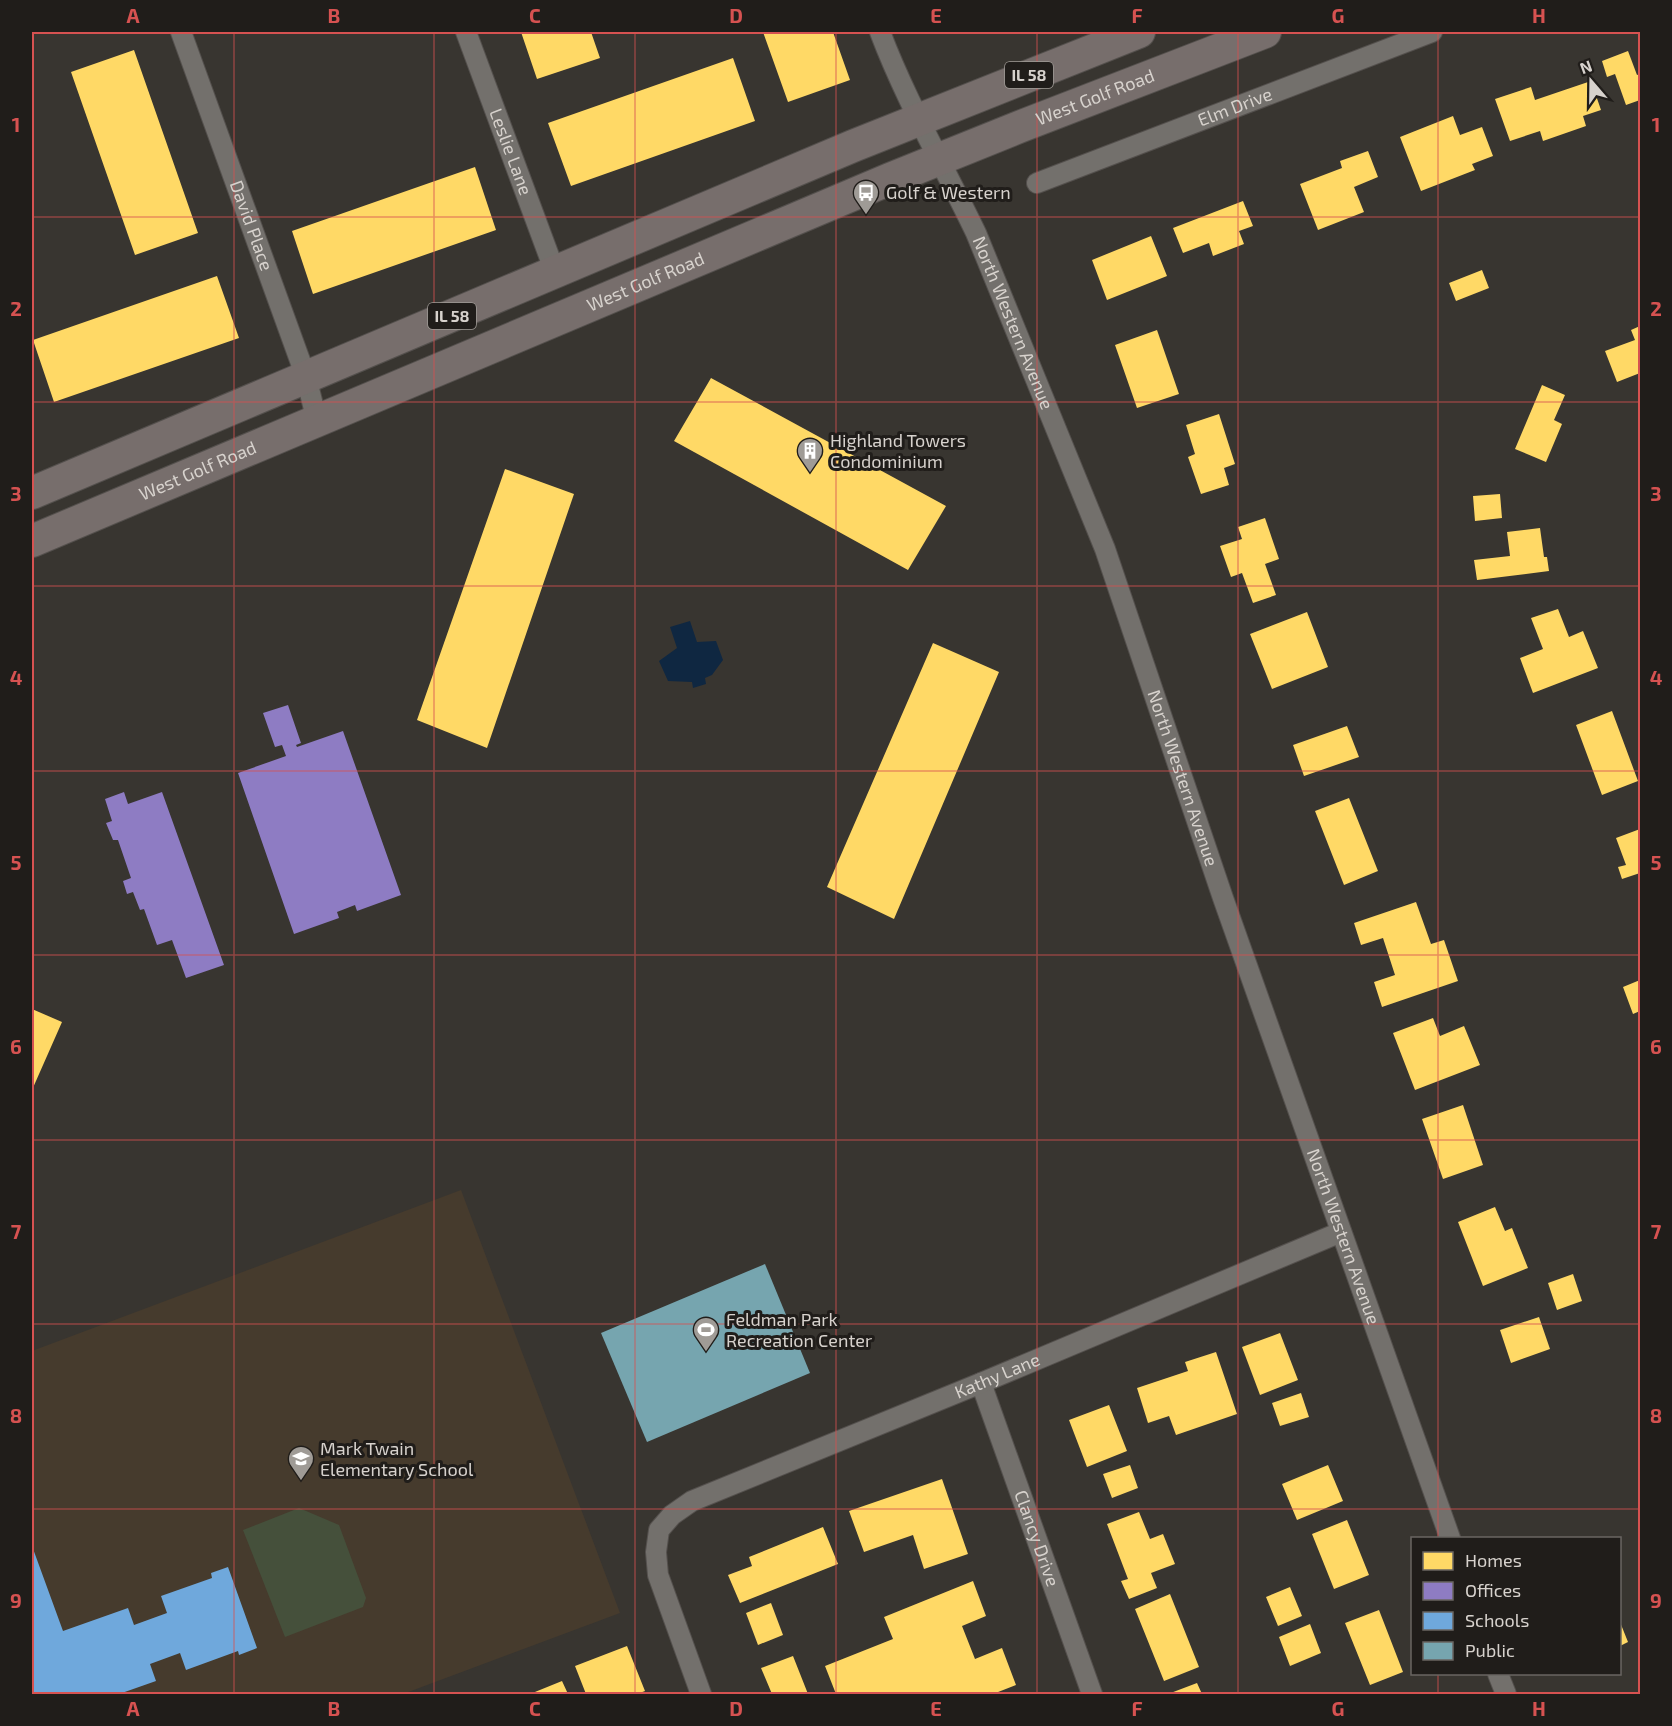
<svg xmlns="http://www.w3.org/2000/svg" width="1672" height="1726" viewBox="0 0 1672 1726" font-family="'Exo 2',sans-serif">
	<rect width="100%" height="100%" fill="#383530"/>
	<path fill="#463b2d" d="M461,1190L620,1613L403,1694H32V1351Z"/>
	<path fill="#45503b" d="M299,1508L339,1525L366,1598L363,1607L285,1637L243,1530Z"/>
	<path fill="#0f2741" d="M690,621L697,642L716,641L723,660L712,675L705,678L706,684L693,688L692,682L668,681L659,661L677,648L670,627Z"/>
	<path fill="#ffd966" d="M521,32H591L600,58L537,79Z
		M763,32H833L850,80L788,102Z
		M134,50L198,233L135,255L71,72Z
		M1628,51L1637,75L1640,74V100L1626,105L1615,74L1607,77L1602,61Z
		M733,58L755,121L571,186L548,123Z
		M1591,81L1601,110L1583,116L1586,126L1543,141L1540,131L1510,141L1495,99L1531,87L1535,100Z
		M1453,116L1460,135L1482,127L1493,156L1472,164L1475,170L1421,191L1400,137Z
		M1368,151L1378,177L1354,187L1364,212L1318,230L1300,184L1342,168L1340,161Z
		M475,167L496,230L313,294L292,231Z
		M1243,201L1253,226L1239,231L1244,244L1213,256L1209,243L1183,253L1173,228Z
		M1151,236L1167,276L1107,300L1092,260Z
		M1482,270L1489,288L1456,301L1449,283Z
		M217,276L239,338L54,402L33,340Z
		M1640,326V373L1617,382L1605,351L1635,340L1631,330Z
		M1157,330L1179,394L1137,408L1115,345Z
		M711,378L946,506L908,570L674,441Z
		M1542,385L1565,395L1554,420L1562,424L1546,462L1515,449Z
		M1219,414L1235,464L1224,468L1229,485L1201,494L1188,457L1195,454L1186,425Z
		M505,469L574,494L487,748L417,720Z
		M1500,494L1502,518L1475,521L1473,496Z
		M1265,518L1279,559L1265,564L1276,595L1253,603L1242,573L1231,577L1220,546L1242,539L1238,527Z
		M1540,528L1544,557H1547L1549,571L1477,580L1474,560L1510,556L1507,532Z
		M1558,609L1569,637L1583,631L1598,668L1533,693L1520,658L1543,649L1531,618Z
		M1307,612L1328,667L1272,689L1250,634Z
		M933,643L999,672L894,919L827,887Z
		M1612,711L1638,781L1602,795L1576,725Z
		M1347,726L1359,757L1304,776L1293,745Z
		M1349,798L1378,871L1344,885L1315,811Z
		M1640,829V873L1622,879L1618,867L1626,865L1616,838Z
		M1416,902L1431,944L1444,940L1458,981L1382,1007L1374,982L1395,975L1383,938L1361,945L1354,923Z
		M1640,980V1011L1633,1014L1623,987Z
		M32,1009L62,1022L32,1090Z
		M1433,1018L1440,1036L1464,1026L1480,1065L1415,1090L1393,1033Z
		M1463,1105L1483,1165L1443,1179L1422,1119Z
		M1495,1207L1505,1231L1512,1228L1528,1268L1483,1286L1458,1222Z
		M1573,1274L1582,1301L1557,1310L1548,1283Z
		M1539,1317L1550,1349L1511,1363L1500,1330Z
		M1280,1333L1298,1380L1260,1395L1242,1347Z
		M1216,1352L1237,1414L1176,1435L1169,1416L1148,1423L1137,1388L1188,1371L1185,1362Z
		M1301,1393L1309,1417L1280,1426L1272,1403Z
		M1109,1405L1127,1451L1087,1467L1069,1420Z
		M1130,1465L1138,1488L1112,1498L1103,1474Z
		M1328,1465L1343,1501L1297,1520L1282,1484Z
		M942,1479L968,1554L924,1569L913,1535L864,1552L849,1511Z
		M1139,1512L1150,1539L1163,1534L1175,1564L1151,1573L1157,1588L1129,1599L1121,1581L1128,1579L1107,1524Z
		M1347,1520L1369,1575L1334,1589L1312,1534Z
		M823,1527L838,1564L740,1603L728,1575L752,1566L749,1557Z
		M973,1581L986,1616L962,1626L975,1659L1002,1648L1016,1685L993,1694H836L825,1666L893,1639L884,1617Z
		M1290,1587L1302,1616L1278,1626L1266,1597Z
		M1170,1594L1199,1667L1164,1681L1135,1609Z
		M771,1603L783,1635L758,1645L746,1613Z
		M1379,1610L1403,1672L1370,1685L1345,1623Z
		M1620,1622L1628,1642L1620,1646Z
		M1310,1624L1321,1653L1290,1666L1279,1637Z
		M627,1646L645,1691L637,1694H586L575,1666Z
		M793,1656L808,1694H772L761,1668Z
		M562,1681L568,1694H530Z
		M1197,1683L1202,1694H1168Z"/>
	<path fill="#8e7cc3" d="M288,705L301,743L296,745L297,747L343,731L401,895L357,911L355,905L337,912L339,918L294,934L238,773L286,756L282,745L275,747L263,713Z
		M124,792L128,804L162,792L224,965L186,978L172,940L157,945L144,909L140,910L133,892L127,894L123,881L131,878L118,840H113L106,823L112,821L105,799Z"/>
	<path fill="#6fa8dc" d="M32,1546L63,1631L128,1608L134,1625L167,1613L161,1596L212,1578L211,1573L228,1567L257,1648L239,1655L238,1651L186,1670L180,1653L150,1664L156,1681L119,1694H32Z"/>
	<path fill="#76a5af" d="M765,1264L810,1373L647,1442L601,1333Z"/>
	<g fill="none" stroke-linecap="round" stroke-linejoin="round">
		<defs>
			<g id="street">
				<path id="s1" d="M181,32L306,377L317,421"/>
				<path id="s2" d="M466,32L555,272"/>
				<path id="s3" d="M880,32C906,101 944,166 976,233L1105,549L1223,898L1450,1538"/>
				<path id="s4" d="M1037,183L1432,32"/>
				<path id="s5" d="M981,1383L1092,1694"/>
				<path d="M1498,1674L1506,1694"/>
				<path id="s6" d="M701,1694L658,1575L656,1552L659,1530L672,1515L692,1501L981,1383L1341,1232"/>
			</g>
			<g id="primary">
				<path d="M32,493L853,146L1139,32"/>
				<path id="s7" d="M32,541L890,179L1019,127L1265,32"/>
			</g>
		</defs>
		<use href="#street" stroke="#54504d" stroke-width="22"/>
		<use href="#primary" stroke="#54504d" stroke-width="34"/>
		<use href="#street" stroke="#73706c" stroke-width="20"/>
		<use href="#primary" stroke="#776e6c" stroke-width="32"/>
	</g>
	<path fill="none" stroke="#d65251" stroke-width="1.5" stroke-opacity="0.55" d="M234,32V1694M434,32V1694M635,32V1694M836,32V1694M1037,32V1694M1238,32V1694M1438,32V1538M32,217H1640M32,402H1640M32,586H1640M32,771H1640M32,955H1640M32,1140H1640M32,1324H1640M32,1509H1640M1438,1674V1694"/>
	<defs>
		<symbol id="bus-pin" viewBox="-11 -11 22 30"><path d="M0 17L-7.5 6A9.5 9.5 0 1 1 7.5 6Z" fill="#9f9b96" stroke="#201d1a"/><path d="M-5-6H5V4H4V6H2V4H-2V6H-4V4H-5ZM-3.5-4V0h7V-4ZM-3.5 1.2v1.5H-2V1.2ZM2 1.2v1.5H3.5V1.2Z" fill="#fff"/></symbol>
		<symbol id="building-pin" viewBox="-11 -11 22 30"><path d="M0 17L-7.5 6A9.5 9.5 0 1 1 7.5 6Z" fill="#9f9b96" stroke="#201d1a"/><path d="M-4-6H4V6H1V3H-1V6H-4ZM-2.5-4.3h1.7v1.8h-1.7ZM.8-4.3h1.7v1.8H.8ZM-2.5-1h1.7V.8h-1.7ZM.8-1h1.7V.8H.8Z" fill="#fff"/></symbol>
		<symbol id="stadium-pin" viewBox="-11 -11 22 30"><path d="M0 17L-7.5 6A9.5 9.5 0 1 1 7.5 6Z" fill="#9f9b96" stroke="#201d1a"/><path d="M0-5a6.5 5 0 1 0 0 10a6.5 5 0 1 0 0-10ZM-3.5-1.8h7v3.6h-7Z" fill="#fff"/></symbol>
		<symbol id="school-pin" viewBox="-11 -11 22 30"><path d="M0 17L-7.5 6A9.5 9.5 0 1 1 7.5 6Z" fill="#9f9b96" stroke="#201d1a"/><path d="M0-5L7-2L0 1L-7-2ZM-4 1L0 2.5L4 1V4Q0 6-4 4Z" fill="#fff"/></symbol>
	</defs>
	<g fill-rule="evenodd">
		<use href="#bus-pin" x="851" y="178" width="30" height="40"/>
		<use href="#building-pin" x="795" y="436" width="30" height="40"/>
		<use href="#stadium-pin" x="691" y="1315" width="30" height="40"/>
		<use href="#school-pin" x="286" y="1444" width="30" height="40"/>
	</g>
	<g text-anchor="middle" stroke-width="6" stroke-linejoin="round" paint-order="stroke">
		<g fill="#201d1a" stroke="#a09c97" stroke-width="1.5">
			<rect x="1005" y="62" width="48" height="26" rx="4.5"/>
			<rect x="428" y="303" width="48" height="26" rx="4.5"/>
		</g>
		<g font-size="16" font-weight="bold" fill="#d7d2cd">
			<text x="1029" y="81">IL 58</text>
			<text x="452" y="322">IL 58</text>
		</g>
		<g font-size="18" fill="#d7d2cd" stroke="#201d1a">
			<text dy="6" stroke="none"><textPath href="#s7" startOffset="1152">West Golf Road</textPath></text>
			<text dy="6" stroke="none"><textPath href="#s4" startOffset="212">Elm Drive</textPath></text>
			<text dy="6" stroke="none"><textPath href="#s2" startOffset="128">Leslie Lane</textPath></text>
			<text dy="6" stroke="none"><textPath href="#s1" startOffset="206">David Place</textPath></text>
			<text dy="6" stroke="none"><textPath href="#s7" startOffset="666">West Golf Road</textPath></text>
			<text dy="6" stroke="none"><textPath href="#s3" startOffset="320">North Western Avenue</textPath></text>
			<text dy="6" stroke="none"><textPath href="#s7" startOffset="180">West Golf Road</textPath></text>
			<text dy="6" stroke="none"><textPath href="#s3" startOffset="806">North Western Avenue</textPath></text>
			<text dy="6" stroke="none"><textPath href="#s3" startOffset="1292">North Western Avenue</textPath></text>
			<text dy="6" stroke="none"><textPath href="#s6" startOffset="546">Kathy Lane</textPath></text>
			<text dy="6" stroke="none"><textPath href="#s5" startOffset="165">Clancy Drive</textPath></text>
		</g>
		<g font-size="18" fill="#d7d2cd" stroke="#201d1a" text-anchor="start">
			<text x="886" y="199">Golf &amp; Western</text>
			<text x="830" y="447">Highland Towers<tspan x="830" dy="21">Condominium</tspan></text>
			<text x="726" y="1326">Feldman Park<tspan x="726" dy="21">Recreation Center</tspan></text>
			<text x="320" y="1455">Mark Twain<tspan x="320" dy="21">Elementary School</tspan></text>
		</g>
	</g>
	<rect width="1672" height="1726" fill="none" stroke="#201d1a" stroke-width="66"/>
	<rect x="1411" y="1537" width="210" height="138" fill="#201d1a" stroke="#696562" stroke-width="1.5"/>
	<rect x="1423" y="1552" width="30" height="18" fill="#ffd966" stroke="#696562" stroke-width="1.5"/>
	<text x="1465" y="1567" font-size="18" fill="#d7d2cd">Homes</text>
	<rect x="1423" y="1582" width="30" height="18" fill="#8e7cc3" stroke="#696562" stroke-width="1.5"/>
	<text x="1465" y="1597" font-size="18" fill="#d7d2cd">Offices</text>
	<rect x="1423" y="1612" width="30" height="18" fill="#6fa8dc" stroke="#696562" stroke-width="1.5"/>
	<text x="1465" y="1627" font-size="18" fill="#d7d2cd">Schools</text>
	<rect x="1423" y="1642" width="30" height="18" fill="#76a5af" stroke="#696562" stroke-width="1.5"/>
	<text x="1465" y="1657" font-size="18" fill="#d7d2cd">Public</text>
	<g transform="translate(1591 81) rotate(340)" stroke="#201d1a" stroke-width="4.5" paint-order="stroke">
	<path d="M0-4.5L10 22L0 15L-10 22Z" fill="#d7d2cd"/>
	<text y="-9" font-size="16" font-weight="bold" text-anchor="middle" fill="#d7d2cd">N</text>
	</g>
	<rect x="33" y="33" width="1606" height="1660" fill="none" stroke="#d65251" stroke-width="2"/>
	<g font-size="20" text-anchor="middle" font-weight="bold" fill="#d65251">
		<text x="133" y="23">A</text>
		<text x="334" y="23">B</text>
		<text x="535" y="23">C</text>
		<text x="736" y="23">D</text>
		<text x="936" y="23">E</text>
		<text x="1137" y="23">F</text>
		<text x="1338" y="23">G</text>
		<text x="1539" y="23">H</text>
		<text x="16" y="132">1</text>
		<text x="1656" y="132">1</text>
		<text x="16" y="316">2</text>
		<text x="1656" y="316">2</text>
		<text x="16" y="501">3</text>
		<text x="1656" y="501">3</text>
		<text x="16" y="685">4</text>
		<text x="1656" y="685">4</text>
		<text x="16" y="870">5</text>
		<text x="1656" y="870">5</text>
		<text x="16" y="1054">6</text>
		<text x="1656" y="1054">6</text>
		<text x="16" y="1239">7</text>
		<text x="1656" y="1239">7</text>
		<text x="16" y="1423">8</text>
		<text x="1656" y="1423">8</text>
		<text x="16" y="1608">9</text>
		<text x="1656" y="1608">9</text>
		<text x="133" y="1716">A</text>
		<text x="334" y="1716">B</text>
		<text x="535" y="1716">C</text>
		<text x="736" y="1716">D</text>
		<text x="936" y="1716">E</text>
		<text x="1137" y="1716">F</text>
		<text x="1338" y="1716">G</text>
		<text x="1539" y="1716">H</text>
	</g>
</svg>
